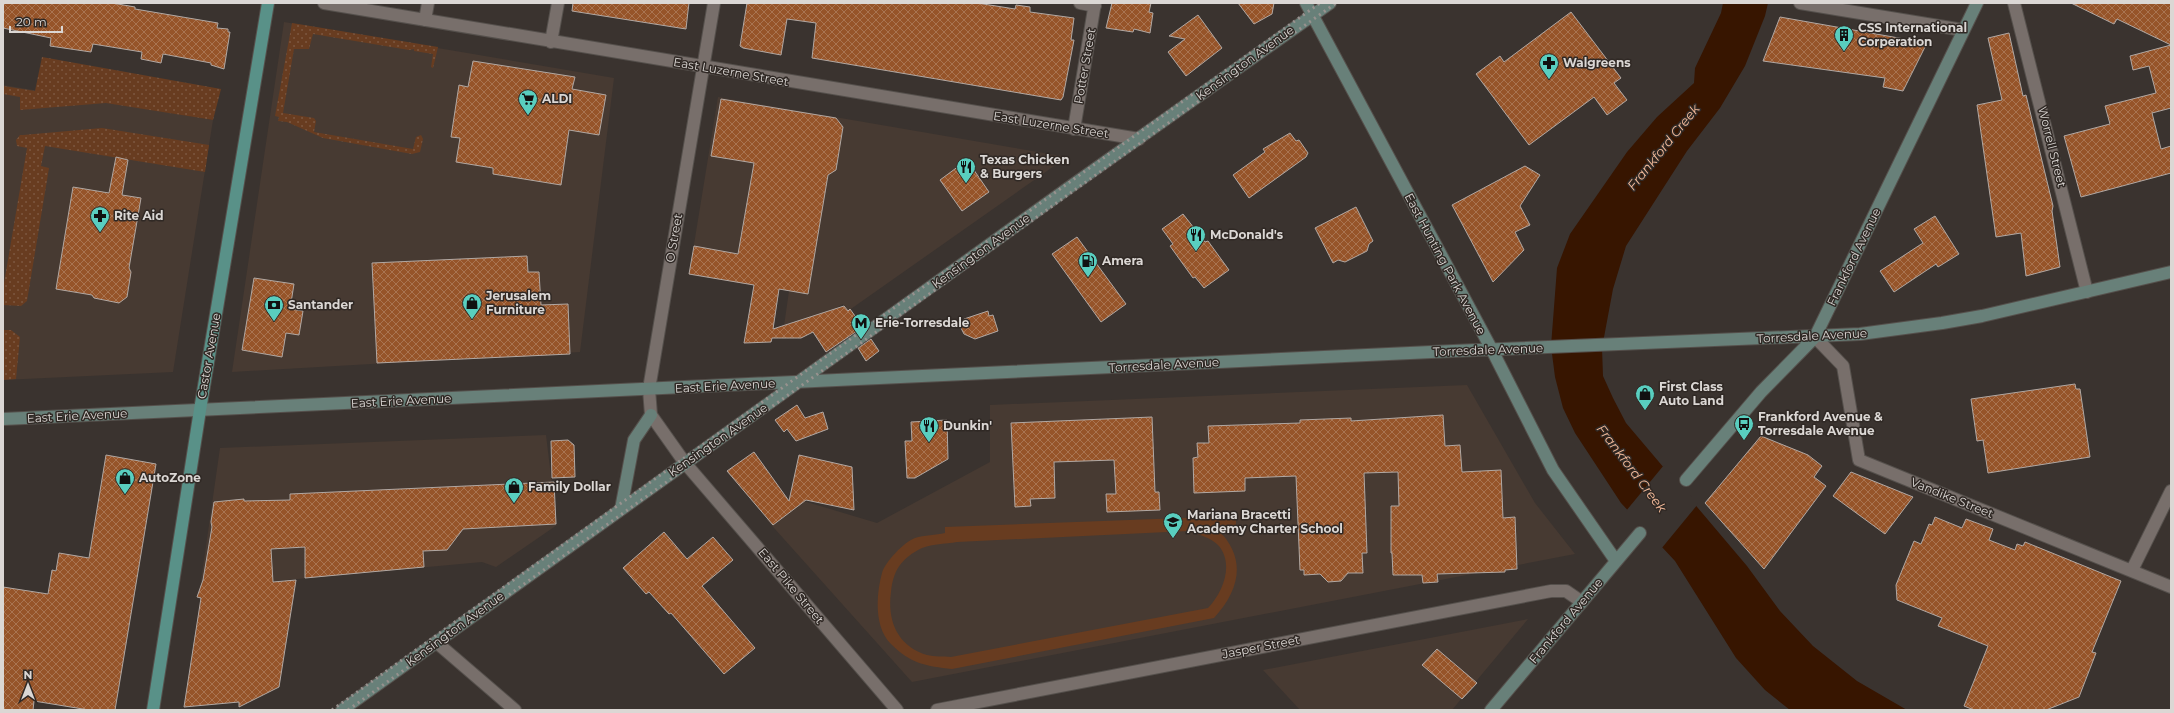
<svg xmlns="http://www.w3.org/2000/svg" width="2174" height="713" viewBox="0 0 2174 713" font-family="Montserrat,sans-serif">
	<defs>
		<pattern id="grass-dots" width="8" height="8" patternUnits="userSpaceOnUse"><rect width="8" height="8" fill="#683c20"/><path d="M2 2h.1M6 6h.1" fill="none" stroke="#7d5740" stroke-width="1.8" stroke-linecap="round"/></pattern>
		<pattern id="building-cross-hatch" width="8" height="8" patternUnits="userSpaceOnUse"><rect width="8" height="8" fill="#965429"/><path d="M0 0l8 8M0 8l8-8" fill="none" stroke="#a97451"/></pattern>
	</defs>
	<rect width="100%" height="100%" fill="#3a332f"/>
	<path fill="#473a32" d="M284,22L614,78L580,352L232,372Z
		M3,85L213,120L173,372L3,380Z
		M718,97L1067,157L848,311L843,304L836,308L784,326L789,291L689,275Z
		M1467,385L1535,503L1575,554L912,682L766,519L800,500L877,523L990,462V405Z
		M546,435L557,525L496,567L482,562L200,588L220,448Z
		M1528,619L1452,710H1300L1263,670Z"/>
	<path fill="url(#grass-dots)" d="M292,23L438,47L433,68L431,67L433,54L414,51V49L409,50L313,34L309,49H294L283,113L314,118L316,121L314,132L413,149L416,137L421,135L423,139L420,152L412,154L323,138L287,122L278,121L279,117L275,116Z
		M42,57L221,89L213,120L106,103L20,110V97L3,94V86L35,91Z
		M102,128L209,145L205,172L45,146L41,166L49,168L27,301L21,306L3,305V289L27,148L17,146L16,140L20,135H23Z
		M3,330H11L20,337L16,379L3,380Z"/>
	<path fill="#683c20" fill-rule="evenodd" d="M1236,516V529L1218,530C1247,558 1240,590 1214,618L952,669C926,666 911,664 891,644C874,627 876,595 882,573C885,562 904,542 915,538C924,535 936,535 945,533V527ZM1188,531C1198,534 1212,538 1219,546C1234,565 1223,592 1208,608L951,657C944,656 934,657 927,655C897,646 887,620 891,592C893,572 900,560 918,550C928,544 946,544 957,542Z"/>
	<path fill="#371500" d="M1723,3H1768L1765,16L1745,66L1720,108L1687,151L1626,246L1613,289L1602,348L1603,376L1613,398L1626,423L1747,566L1780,611L1813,646L1857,681L1907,710H1790L1765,690L1736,658L1675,561L1621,503L1575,433L1563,408L1555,377L1551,346L1557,268L1570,234L1627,152L1657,117L1694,83L1695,68L1721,13Z"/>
	<path fill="#3a332f" d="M1664,465L1698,504L1661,549L1626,511Z"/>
	<path fill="url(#building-cross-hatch)" stroke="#b1a8a3" d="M3,3H112L135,7V9L218,23L217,28L228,29V32H230L224,69L211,65V63L163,54L161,63L141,59L142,52L93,44L91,52L50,46L51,38L3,28Z
		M573,3H689L688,11L686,29L572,11Z
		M747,3H977L1015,9L1016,5L1030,7V12L1074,18L1071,40H1074L1063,97L1061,100L812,58L816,23L787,19L781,55L743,48L740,46Z
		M1112,3H1151L1149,12L1153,13L1150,33L1134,29L1133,32L1106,28Z
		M1238,3H1274L1272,14L1254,24Z
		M2071,3H2171V45L2117,19L2114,24Z
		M1571,12L1621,78L1614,83L1627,100L1607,115L1594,97L1529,145L1476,74L1500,56L1504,62Z
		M1198,15L1222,48L1186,76L1168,52L1185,39L1169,36Z
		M1780,17L1927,43L1903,91L1883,87L1885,78L1763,61Z
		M2009,33L2023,96L2026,95L2053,206L2052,211L2060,267L2026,276L2021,233L1996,237L1977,105L2002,100L1988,38Z
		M2171,45V108L2152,113L2161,149L2171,146V173L2081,197L2064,136L2110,124L2105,106L2156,93L2149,66L2133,70L2130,56Z
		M473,61L575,77L572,89L606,95L599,135L569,130L561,185L493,174V168L456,162L460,138L451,137L459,85L468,87Z
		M721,99L836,118L843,127L836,170L828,175L808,294L779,289L773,329L844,306L848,311L850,309L863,327L826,352L813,332L801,338H772L771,342L744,343L754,285L689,274L694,246L738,254L754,163L711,156Z
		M1290,133L1296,141L1299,140L1308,153L1306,157L1249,198L1233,175L1265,152L1263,149Z
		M116,157L128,160L122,195L141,198L129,268L131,272L127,297L119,303L94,298L92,295L56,289L73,187L109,193Z
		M967,160L989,192L962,211L940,180Z
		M1525,166L1540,175L1520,206L1530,225L1515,232L1524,250L1493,282L1452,205Z
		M1356,207L1373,241L1369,244L1367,251L1345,262L1338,260L1333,263L1315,228Z
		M1183,214L1205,242L1208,241L1229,270L1204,288L1195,277L1193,278L1170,246L1173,244L1162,229Z
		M1935,216L1959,254L1938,267L1936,264L1894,292L1880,271L1923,243L1914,229Z
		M1077,237L1126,304L1101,322L1052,254Z
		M527,256L528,272H539L541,305L568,304L570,354L377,363L372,263Z
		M254,278L294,284L290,309L303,311L299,335L286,333L282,357L242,350Z
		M988,311L989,316L993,315L998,331L975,339L964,334L960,326L964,319Z
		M871,339L879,351L866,361L858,348Z
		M2075,384L2076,389H2080L2090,457L1988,473L1983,440L1977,441L1971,399Z
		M797,405L805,418L823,412L828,429L796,441L787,429L784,432L775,420Z
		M1443,415L1445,446L1460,445L1462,472L1501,470L1503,518L1515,517L1517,569L1505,570V572L1437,574L1438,582L1423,583L1422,575H1393L1392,553H1391V506H1399L1398,472L1364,473L1367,553H1362L1363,573H1348L1341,581L1328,582L1320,574L1304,575V570H1300L1296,476L1245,478V491L1194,493L1193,458L1198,457L1197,443H1209L1208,426L1300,423V420L1351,418V421Z
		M1152,417L1155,492H1159L1160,510L1107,512L1106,494H1116L1114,460L1054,462L1055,498L1030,499L1031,506L1015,507L1011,423Z
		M947,420L948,459L915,478H907L905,441H912L911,422Z
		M1761,436L1808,455L1822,466L1814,477L1826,486L1764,569L1705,503Z
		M568,440L574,445L575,477L552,478L551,441Z
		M754,452L789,501L799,455L852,467L854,510L806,500L773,525L727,471Z
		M106,455L156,464L115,710H89L34,701L33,710H3V587L48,594L52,570L56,571L59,553L89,558Z
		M1851,472L1913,497L1885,534L1833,496Z
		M554,482L556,524L463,529L447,550L423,551L424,567L305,578V547L271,549L273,582L296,580L279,687L239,707V702L184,707L201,598L197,597L203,580L212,527L211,522L214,502L244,499V501L290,500V494Z
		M1935,517L1962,528L1966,519L1993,529L1989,540L2015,550L2017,544L2023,546L2025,542L2121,581L2092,652L2096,653L2079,697L2046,710H1974L1964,706L1988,646L1938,626L1942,618L1897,600L1896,585L1914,541L1921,544L1929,524L1932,525Z
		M664,532L687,559L713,537L733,560L702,586L755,648L724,674L671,613L669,614L649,592L646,594L623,568Z
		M1437,649L1477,683L1462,699L1422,665Z"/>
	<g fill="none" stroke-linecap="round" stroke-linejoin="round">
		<defs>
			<path id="street" d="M324,3L1139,139
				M714,3L649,389L651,415L685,463L897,710
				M1080,3L1095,6
				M1800,3L1963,30
				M2014,3L2087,292
				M425,20L428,3
				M551,42L558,3
				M1074,129L1095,3
				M1815,337L1843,366L1859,460L2171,587
				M2132,570L2171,491
				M436,642L515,710
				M937,710L1551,591H1566L1582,602"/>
			<path id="secondary" d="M1306,3L1492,350L1553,470L1616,561
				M3,419L1453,351L1860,334L1942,323L1982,316L2171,272
				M1686,480L1761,392L1815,337L1977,3
				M621,509L634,440L651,415
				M342,710L1067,189L1330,3
				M1491,710L1640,533"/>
			<path id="primary" d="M153,710L200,410L268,3"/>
		</defs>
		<use href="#street" stroke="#55504c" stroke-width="14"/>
		<use href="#secondary" stroke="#55504c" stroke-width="14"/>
		<use href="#primary" stroke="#55504c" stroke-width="14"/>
		<use href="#street" stroke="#786f6b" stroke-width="12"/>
		<use href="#secondary" stroke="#688079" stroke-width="12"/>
		<use href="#primary" stroke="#599188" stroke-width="12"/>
		<path stroke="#98928f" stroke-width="3" stroke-dasharray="2 4" stroke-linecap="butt" d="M332,710L1320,3
			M348,710L1336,3"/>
	</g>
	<defs>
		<symbol id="building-pin" viewBox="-11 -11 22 30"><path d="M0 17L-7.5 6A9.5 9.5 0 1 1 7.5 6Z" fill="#59cebf" stroke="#302925"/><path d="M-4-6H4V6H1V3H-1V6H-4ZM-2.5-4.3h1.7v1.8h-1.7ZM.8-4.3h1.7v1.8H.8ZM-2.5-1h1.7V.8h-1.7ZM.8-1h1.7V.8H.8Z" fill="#111"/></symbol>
		<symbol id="pharmacy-pin" viewBox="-11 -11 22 30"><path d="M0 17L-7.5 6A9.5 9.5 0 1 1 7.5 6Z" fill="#59cebf" stroke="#302925"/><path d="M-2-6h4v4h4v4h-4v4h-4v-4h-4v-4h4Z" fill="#111"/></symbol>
		<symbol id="supermarket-pin" viewBox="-11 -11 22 30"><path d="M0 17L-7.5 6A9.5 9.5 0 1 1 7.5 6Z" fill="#59cebf" stroke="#302925"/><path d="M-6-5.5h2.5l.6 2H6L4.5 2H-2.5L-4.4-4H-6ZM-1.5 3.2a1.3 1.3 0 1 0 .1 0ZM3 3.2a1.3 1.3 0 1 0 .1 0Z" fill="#111"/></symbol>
		<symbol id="restaurant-pin" viewBox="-11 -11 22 30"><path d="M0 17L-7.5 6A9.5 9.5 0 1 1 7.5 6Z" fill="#59cebf" stroke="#302925"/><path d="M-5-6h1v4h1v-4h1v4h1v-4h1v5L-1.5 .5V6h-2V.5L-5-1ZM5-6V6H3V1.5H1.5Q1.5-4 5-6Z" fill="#111"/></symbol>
		<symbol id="fuel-pin" viewBox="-11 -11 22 30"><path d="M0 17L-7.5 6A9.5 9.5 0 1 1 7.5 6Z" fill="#59cebf" stroke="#302925"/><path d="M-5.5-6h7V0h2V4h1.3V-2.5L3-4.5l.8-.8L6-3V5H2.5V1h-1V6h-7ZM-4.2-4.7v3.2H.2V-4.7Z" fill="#111"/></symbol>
		<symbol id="shop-pin" viewBox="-11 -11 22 30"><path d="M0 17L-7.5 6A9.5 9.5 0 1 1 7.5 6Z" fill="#59cebf" stroke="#302925"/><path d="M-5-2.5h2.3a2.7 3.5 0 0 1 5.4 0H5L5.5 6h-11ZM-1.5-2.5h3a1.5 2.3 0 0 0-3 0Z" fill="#111"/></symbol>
		<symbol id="bank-pin" viewBox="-11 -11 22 30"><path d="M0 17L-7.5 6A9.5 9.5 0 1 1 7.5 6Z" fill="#59cebf" stroke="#302925"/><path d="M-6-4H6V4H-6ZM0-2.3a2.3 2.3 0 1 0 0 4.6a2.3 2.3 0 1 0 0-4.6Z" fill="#111"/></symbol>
		<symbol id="metro-pin" viewBox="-11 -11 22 30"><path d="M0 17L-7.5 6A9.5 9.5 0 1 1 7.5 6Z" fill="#59cebf" stroke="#302925"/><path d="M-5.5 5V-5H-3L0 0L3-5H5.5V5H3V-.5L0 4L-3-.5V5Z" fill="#111"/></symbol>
		<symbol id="bus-pin" viewBox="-11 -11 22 30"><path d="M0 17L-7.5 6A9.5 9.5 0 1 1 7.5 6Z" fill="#59cebf" stroke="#302925"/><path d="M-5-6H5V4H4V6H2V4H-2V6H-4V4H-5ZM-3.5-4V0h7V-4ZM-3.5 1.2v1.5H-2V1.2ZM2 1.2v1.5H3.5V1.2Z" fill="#111"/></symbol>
		<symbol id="school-pin" viewBox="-11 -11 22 30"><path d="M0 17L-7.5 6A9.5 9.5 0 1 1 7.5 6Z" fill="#59cebf" stroke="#302925"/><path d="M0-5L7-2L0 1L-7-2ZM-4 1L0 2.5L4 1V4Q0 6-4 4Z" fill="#111"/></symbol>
	</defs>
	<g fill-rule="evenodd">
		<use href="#building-pin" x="1833" y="24" width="22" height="30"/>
		<use href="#pharmacy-pin" x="1538" y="52" width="22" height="30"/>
		<use href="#supermarket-pin" x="517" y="88" width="22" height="30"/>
		<use href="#restaurant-pin" x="955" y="156" width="22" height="30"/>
		<use href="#pharmacy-pin" x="89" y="205" width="22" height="30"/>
		<use href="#restaurant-pin" x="1185" y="224" width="22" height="30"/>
		<use href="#fuel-pin" x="1077" y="250" width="22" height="30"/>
		<use href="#shop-pin" x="461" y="292" width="22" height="30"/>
		<use href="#bank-pin" x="263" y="294" width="22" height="30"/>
		<use href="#metro-pin" x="850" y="312" width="22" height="30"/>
		<use href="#shop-pin" x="1634" y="383" width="22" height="30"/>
		<use href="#bus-pin" x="1733" y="413" width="22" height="30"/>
		<use href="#restaurant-pin" x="918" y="415" width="22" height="30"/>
		<use href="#shop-pin" x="114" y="467" width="22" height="30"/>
		<use href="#shop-pin" x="503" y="476" width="22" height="30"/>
		<use href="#school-pin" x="1162" y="511" width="22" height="30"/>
	</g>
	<g text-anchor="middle" stroke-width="3" stroke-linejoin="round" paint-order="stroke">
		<g font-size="12" font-weight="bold" fill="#dbd7d4" stroke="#302925" text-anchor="start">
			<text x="1858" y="32">CSS International<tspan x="1858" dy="14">Corperation</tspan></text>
			<text x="1563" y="67">Walgreens</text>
			<text x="542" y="103">ALDI</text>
			<text x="980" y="164">Texas Chicken<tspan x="980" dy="14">&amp; Burgers</tspan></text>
			<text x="114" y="220">Rite Aid</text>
			<text x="1210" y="239">McDonald's</text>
			<text x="1102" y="265">Amera</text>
			<text x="486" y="300">Jerusalem<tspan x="486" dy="14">Furniture</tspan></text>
			<text x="288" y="309">Santander</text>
			<text x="875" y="327">Erie-Torresdale</text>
			<text x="1659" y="391">First Class<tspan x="1659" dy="14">Auto Land</tspan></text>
			<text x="1758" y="421">Frankford Avenue &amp;<tspan x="1758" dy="14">Torresdale Avenue</tspan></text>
			<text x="943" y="430">Dunkin'</text>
			<text x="139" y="482">AutoZone</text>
			<text x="528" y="491">Family Dollar</text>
			<text x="1187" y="519">Mariana Bracetti<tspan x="1187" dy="14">Academy Charter School</tspan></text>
		</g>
		<g font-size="12" fill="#dbd7d4" stroke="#302925">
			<text transform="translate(1245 63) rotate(-36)" y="4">Kensington Avenue</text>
			<text transform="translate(1085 66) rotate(-80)" y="4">Potter Street</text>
			<text transform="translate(731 72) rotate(10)" y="4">East Luzerne Street</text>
			<text transform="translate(1051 125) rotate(9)" y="4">East Luzerne Street</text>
			<text transform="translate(2052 147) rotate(76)" y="4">Worrell Street</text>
			<text transform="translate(674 238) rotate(-80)" y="4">O Street</text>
			<text transform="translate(981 251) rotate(-36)" y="4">Kensington Avenue</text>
			<text transform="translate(1854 257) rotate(-64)" y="4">Frankford Avenue</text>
			<text transform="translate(1445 264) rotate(62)" y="4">East Hunting Park Avenue</text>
			<text transform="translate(1812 336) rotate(-3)" y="4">Torresdale Avenue</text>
			<text transform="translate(1488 350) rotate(-2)" y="4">Torresdale Avenue</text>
			<text transform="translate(209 356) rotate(-80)" y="4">Castor Avenue</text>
			<text transform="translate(1164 365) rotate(-3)" y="4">Torresdale Avenue</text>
			<text transform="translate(725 386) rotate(-3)" y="4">East Erie Avenue</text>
			<text transform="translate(401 401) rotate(-3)" y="4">East Erie Avenue</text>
			<text transform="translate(77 416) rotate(-3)" y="4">East Erie Avenue</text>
			<text transform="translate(718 440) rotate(-35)" y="4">Kensington Avenue</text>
			<text transform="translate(1952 498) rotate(22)" y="4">Vandike Street</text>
			<text transform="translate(791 586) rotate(50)" y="4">East Pike Street</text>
			<text transform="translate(1566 621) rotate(-50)" y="4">Frankford Avenue</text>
			<text transform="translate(455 629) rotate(-36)" y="4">Kensington Avenue</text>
			<text transform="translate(1261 647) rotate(-11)" y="4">Jasper Street</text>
		</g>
		<g font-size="13" font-style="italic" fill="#f6bc9b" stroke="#302925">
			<text transform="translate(1663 147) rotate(-51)" y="5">Frankford Creek</text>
			<text transform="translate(1632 468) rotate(53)" y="5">Frankford Creek</text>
		</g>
	</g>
	<rect width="2174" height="713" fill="none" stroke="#dbd7d4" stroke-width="8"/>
	<g transform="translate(28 685)" stroke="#302925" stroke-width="3" paint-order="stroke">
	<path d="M0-3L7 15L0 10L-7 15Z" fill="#dbd7d4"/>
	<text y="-6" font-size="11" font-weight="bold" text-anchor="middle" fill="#dbd7d4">N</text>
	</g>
	<path d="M10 26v6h52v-6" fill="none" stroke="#dbd7d4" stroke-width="2"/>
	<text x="16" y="26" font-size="12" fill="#dbd7d4" stroke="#302925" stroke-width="3" paint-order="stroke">20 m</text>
</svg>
